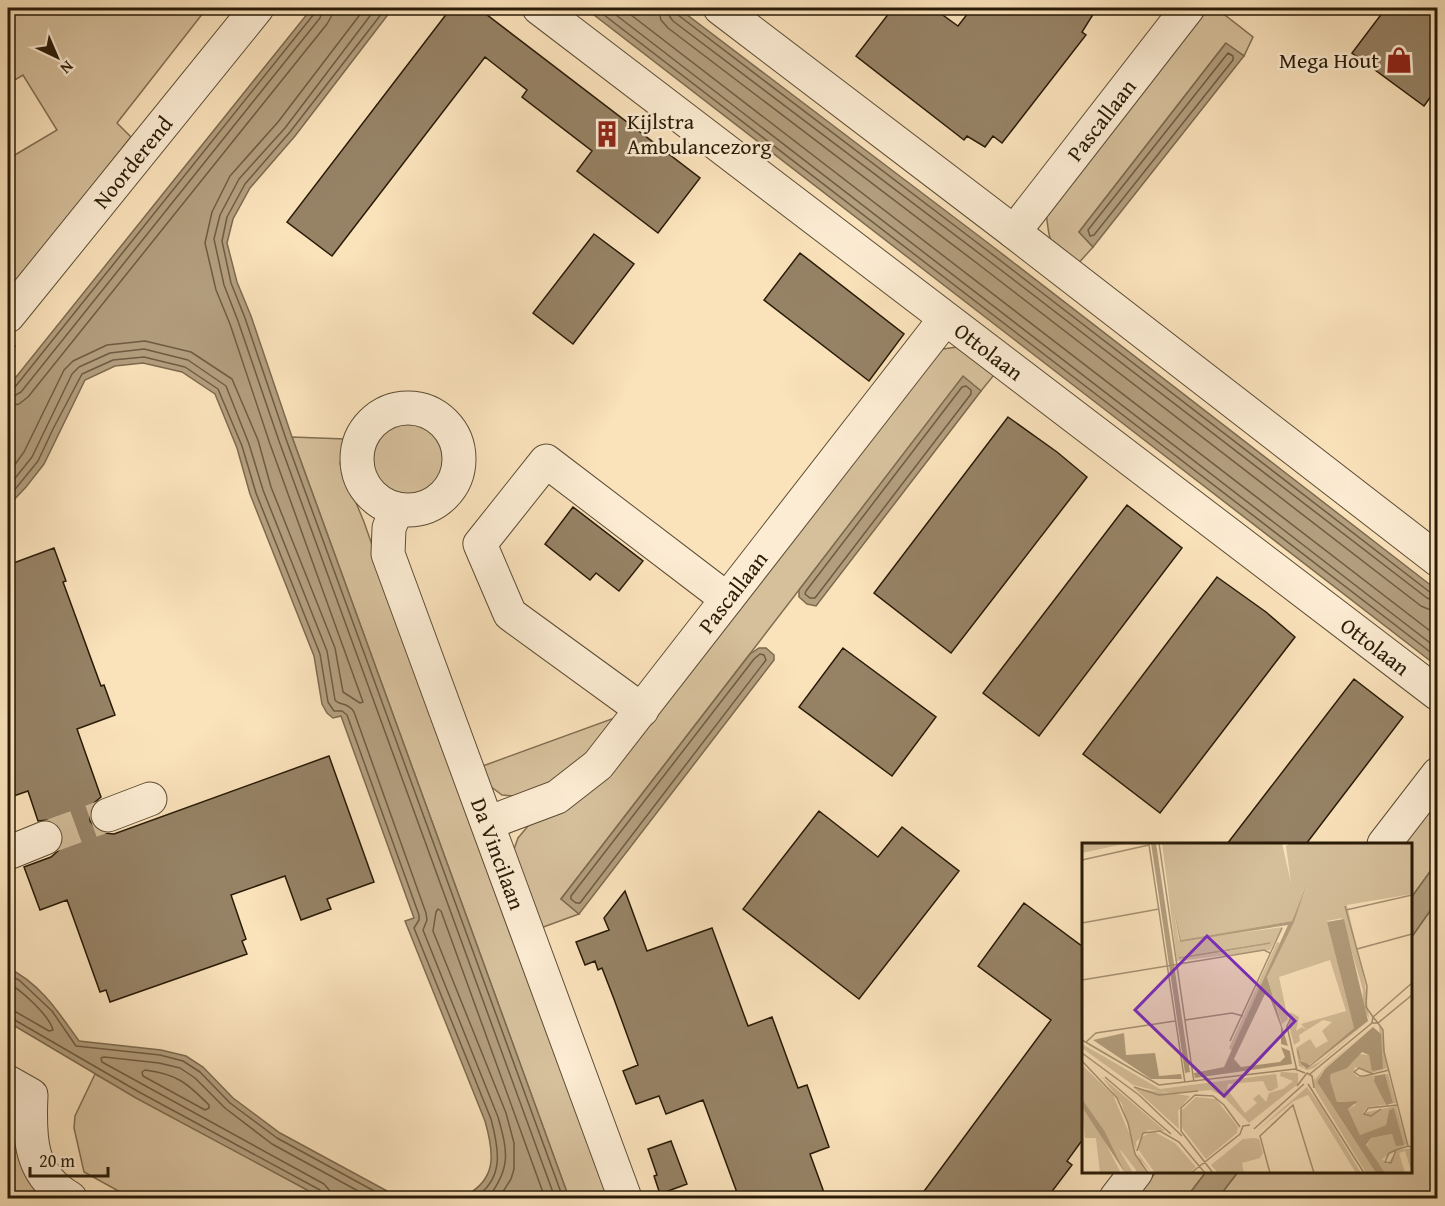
<svg xmlns="http://www.w3.org/2000/svg" width="1445" height="1206" viewBox="0 0 1445 1206" font-family="'Gentium Book Plus',serif">
	<rect width="100%" height="100%" fill="#fae2bb"/>
	<filter id="stains"><feTurbulence type="fractalNoise" baseFrequency=".00333" numOctaves="4"/><feColorMatrix values="0 0 0 0 .2 0 0 0 0 .09 0 0 0 0 .02 0 0 0 .5 -.17"/></filter>
	<radialGradient id="worn" r=".72"><stop offset=".6" stop-color="#630" stop-opacity="0"/><stop offset="1" stop-color="#630" stop-opacity=".3"/></radialGradient>
	<path fill="#d6c09c" stroke="#806e52" stroke-width="1.5" d="M8,8H207L117,123L131,137L8,293V159L57,130L23,75L8,84Z
		M1205,11L1221,12L1253,37L1244,56L1225,44L1079,232L1093,247L1076,266C1049,247 1050,245 1046,212L1192,19Z
		M957,347L998,370L981,391L963,377L561,899L579,914L538,929L513,852L518,838L528,826L537,820L929,359L943,349Z
		M369 459a38 38 0 1 1 76 0a38 38 0 1 1-76 0Z
		M292,437L345,439L340,464L364,522L473,832L608,1198H569Z
		M617,717L590,752L557,783L522,797L502,795L486,783L480,767Z
		M1437,790V862L1411,898L1410,844H1397Z
		M1437,901V1183L1426,1198H1218L1238,1172H1410L1411,938Z
		M95,1074L322,1198H131L84,1172L74,1128L75,1116Z
		M8,1097L16,1111L50,1198H8Z
		M1156,1172H1206L1186,1198H1136Z"/>
	<path fill="#b39e7e" stroke="#7c6a4e" stroke-width="1.5" d="M312,8H393L295,136L250,188L233,219L227,243L237,282L251,316L292,437L569,1198H461C497,1181 495,1156 485,1121L405,921L414,918L341,716L333,718L327,713L322,704L314,656L250,494L237,448L215,394L182,372L143,363L115,366L85,380L44,464L26,487L8,506V387Z
		M585,8H678L992,246L1437,590V666Z
		M1226,43L1244,56L1093,247L1079,232Z
		M963,376L981,391L816,606L807,604L799,597V590Z
		M759,648H766L774,655V660L579,914L561,899L750,654Z
		M1437,862V901L1411,938V898Z
		M8,968C40,983 59,1013 79,1041L161,1050L186,1056L203,1067L233,1098L280,1133L400,1198H322L136,1098L8,1022Z
		M1206,1172H1238L1218,1198H1186Z"/>
	<g fill="none" stroke-linecap="round" stroke-linejoin="round">
		<path stroke="#6e5c42" stroke-width="1.5" d="M376,8L285,128L239,179L220,215L214,239L224,285L238,321L279,441L555,1198
			M386,8L290,132L245,184L227,217L222,241L231,283L245,318L286,439L563,1198
			M595,8L1438,658
			M607,8L1438,649
			M622,8L1438,637
			M658,8L661,20L668,28L978,264L1421,606L1428,609L1438,611
			M667,8L668,14L673,21L984,257L1427,598L1438,602
			M675,8L678,15L988,251L1431,593L1438,594
			M1228,53L1233,56V60L1094,235L1090,236L1088,230Z
			M966,386L971,390V394L815,598H810L805,594L806,591L962,387Z
			M8,390L15,387L314,14L316,8
			M8,397L14,396L21,392L320,18L323,8
			M8,406L19,404L28,397L327,24L331,17L332,8
			M8,474L24,452L64,370L73,361L107,345L145,341L191,352L232,379L258,440L271,487L335,648L343,692L360,703L363,702L270,444L230,324L216,290L205,243L212,212L230,176L278,122L365,8
			M8,487L32,457L72,374L79,367L110,353L144,349L188,360L226,386L249,444L263,490L327,651L335,700C340,706 348,702 354,712L426,913L427,920L423,930L498,1117C508,1152 511,1168 488,1198
			M8,498L38,461L53,429L82,374L113,360L144,357L185,367L218,389L242,446L256,493L320,654L328,702L334,711H342L347,715L419,915V920L414,928L491,1119C499,1149 505,1179 474,1198
			M760,654L764,655L766,660L580,903H576L571,899V896L754,659Z
			M8,975L19,980L52,1011L76,1046L160,1055L183,1061L200,1072L230,1103L277,1138L387,1198
			M8,983C21,990 49,1015 53,1030L49,1031L16,1012L8,1010
			M8,1018L13,1019L139,1092L320,1190L323,1198
			M145,1070C177,1074 187,1083 209,1105V1108L205,1110L143,1076L142,1072Z
			M331,1198L330,1191L324,1184L102,1062L101,1058L104,1057L159,1063L180,1068L195,1078L225,1108L272,1144L371,1198
			M499,1198L511,1179L514,1169V1143L506,1113L433,931L436,912L438,909L441,911L545,1198"/>
	</g>
	<path fill="#968265" stroke="#291b07" stroke-width="1.5" d="M451,8H478L700,178L658,233L577,171L592,151L522,97L527,90L485,57L332,256L287,222Z
		M893,8H933L958,26L972,8H1097L1082,32L1086,35L1002,143L993,136L985,147L967,136L964,140L856,56Z
		M1386,8H1437V88L1424,106L1352,53Z
		M594,234L634,264L573,344L533,313Z
		M800,253L904,334L869,381L764,300Z
		M1008,417L1057,452L1087,477L951,653L874,593Z
		M1127,505L1182,548L1039,736L983,693Z
		M573,507L643,561L619,591L596,573L590,580L545,544Z
		M54,548L66,581L63,582L101,686L104,685L115,715L77,729L101,797L94,803L90,811V821L96,829L104,833L114,834L329,756L374,882L327,899L331,909L301,920L285,876L231,895L246,939L242,941L247,954L110,1002L106,990L100,992L67,900L40,910L24,867L51,857L59,850L63,841L62,830L56,823L48,820L38,821L28,791L8,798V565Z
		M1217,577L1266,612L1295,637L1160,813L1083,754Z
		M843,648L936,717L892,776L799,707Z
		M1354,679L1403,717L1306,844H1227Z
		M819,811L878,857L902,827L959,871L859,999L743,909Z
		M625,891L647,951L712,928L748,1026L772,1017L798,1088L807,1085L829,1147L810,1154L826,1198H739L703,1100L666,1114L659,1096L636,1104L623,1071L638,1065L614,999L602,968L598,970L595,961L585,965L576,942L609,930L604,918Z
		M1024,903L1083,947V1139L1067,1161L1072,1165L1047,1198H919L1051,1020L978,966Z
		M671,1141L687,1184L660,1194L654,1176L657,1175L648,1149Z"/>
	<g fill="none" stroke-linecap="round" stroke-linejoin="round">
		<path stroke="#d0ba97" stroke-width="33" stroke-dasharray="33 16" stroke-linecap="butt" d="M45,838L108,815"/>
		<defs>
			<g id="minor">
				<path id="s1" d="M539,8L1438,694"/>
				<path d="M720,8L1014,232L1438,560"/>
				<path id="s2" d="M1014,232L1188,8"/>
				<path id="s3" d="M8,316L257,8"/>
				<circle cx="408" cy="459" r="51"/>
				<path id="s4" d="M397,509L389,528L388,554L625,1198"/>
				<path d="M642,710L510,614L480,544L546,461L727,599"/>
				<path d="M108,815L150,799"/>
				<path id="s5" d="M488,823L557,797L598,765L945,319"/>
				<path d="M1384,844L1438,774"/>
				<path d="M8,853L45,838"/>
				<path d="M8,1082L31,1095C29,1138 29,1174 70,1198"/>
				<path d="M1116,1198L1136,1172"/>
			</g>
		</defs>
		<use href="#minor" stroke="#5d4d34" stroke-width="35"/>
		<path stroke="#291b07" stroke-width="4" stroke-dasharray="1.5 3" stroke-linecap="butt" d="M8,353L15,344"/>
		<use href="#minor" stroke="#fcecd3" stroke-width="33"/>
	</g>
	<defs>
		<symbol id="shop-bare" viewBox="-9 -9 18 18"><path d="M-5-2.5h2.3a2.7 3.5 0 0 1 5.4 0H5L5.5 6h-11ZM-1.5-2.5h3a1.5 2.3 0 0 0-3 0Z" fill="#8f2418" stroke="#fcecd3" stroke-width="2.5" paint-order="stroke"/></symbol>
		<symbol id="building-bare" viewBox="-9 -9 18 18"><path d="M-4-6H4V6H1V3H-1V6H-4ZM-2.5-4.3h1.7v1.8h-1.7ZM.8-4.3h1.7v1.8H.8ZM-2.5-1h1.7V.8h-1.7ZM.8-1h1.7V.8H.8Z" fill="#8f2418" stroke="#fcecd3" stroke-width="2.5" paint-order="stroke"/></symbol>
	</defs>
	<g fill-rule="evenodd">
		<use href="#shop-bare" x="1380" y="41" width="38" height="38"/>
		<use href="#building-bare" x="588" y="115" width="38" height="38"/>
	</g>
	<g text-anchor="middle" stroke-width="5" stroke-linejoin="round" paint-order="stroke">
		<g font-size="22" fill="#291b07" stroke="#fcecd3" text-anchor="end">
			<text x="1379" y="68">Mega Hout</text>
			<text x="627" y="129" text-anchor="start">Kijlstra<tspan x="627" dy="25">Ambulancezorg</tspan></text>
		</g>
		<g font-size="22" fill="#291b07" stroke="#fcecd3">
			<text dy="8" stroke="none"><textPath href="#s2" startOffset="142">Pascallaan</textPath></text>
			<text dy="8" stroke="none"><textPath href="#s3" startOffset="198">Noorderend</textPath></text>
			<text dy="8" stroke="none"><textPath href="#s1" startOffset="566">Ottolaan</textPath></text>
			<text dy="8" stroke="none"><textPath href="#s5" startOffset="345">Pascallaan</textPath></text>
			<text dy="8" stroke="none"><textPath href="#s1" startOffset="1052">Ottolaan</textPath></text>
			<text dy="8" stroke="none"><textPath href="#s4" startOffset="366">Da Vincilaan</textPath></text>
		</g>
	</g>
	<g transform="translate(1082 843)">
		<rect width="330" height="330" fill="#fae2bb"/>
		<path d="M0,0H46L0,10ZM80,0H200L209,40L204,3L209,0H330V51L265,62L283,141L287,175L280,165L281,147L260,75L245,78L272,185L230,220L225,222L217,215L221,224L225,226L240,217L286,179L232,225L225,227L217,223L214,205L228,196L234,205L246,198L240,188L250,179L241,177L217,192L218,198L212,202L207,183L208,169L217,174L214,188L220,184L224,187L219,181L264,168L248,117L197,134L206,176L200,181L185,134L220,56L226,41L210,78L99,97L91,63L97,98L201,84L188,107L95,118ZM189,99L188,101L98,116L97,114ZM195,99L198,100L150,208L147,205ZM290,183L242,226L235,239L294,330H284L234,248L232,243V233L233,237L243,224ZM297,183L300,186L305,225L290,230L273,224L271,230L276,234L306,231L314,260L285,264L281,270L314,263L325,301L300,316L305,321L316,307L330,305V330L323,308L317,310L323,330H303L284,304L289,295L310,291L321,300L312,265L307,267L304,282L278,292L266,266L274,262L268,258L255,259L248,236L249,231L270,220L275,211L287,212L289,222L299,214ZM303,231L311,260L303,261L293,233ZM0,201L78,246L194,231L196,244L190,248H186L181,238L146,241L145,246L163,270L175,260L171,256L177,251L184,259L187,250L201,246L211,238L198,233L199,229L216,230V241L167,280L141,253L129,247L87,251L51,242L0,205ZM0,222L31,252L64,330H53L54,327L40,309L37,306L51,330H43L0,256ZM20,234L83,288L66,287L54,299L55,309L70,330L54,312L40,261ZM225,244L238,262L279,330H274L226,252L212,258L175,288ZM52,245L108,253L96,268L97,286ZM114,254L134,256L156,284L155,290L124,316L100,285L99,268ZM0,264L13,280L39,330H18L14,295H3ZM71,288L93,300L114,324L107,330H73L56,306L58,295ZM172,295L177,296L181,310L178,315L160,320L162,330H136L129,322L161,296Z" fill="#d6c09c" fill-rule="evenodd"/>
		<path d="M69,0H74L108,229L103,230ZM225,41L212,79L185,134L206,203L199,201V184L188,155L183,151L152,216L159,224L198,219L203,214L199,204L208,208L210,221L113,235L112,230L142,224L206,82L98,99L91,63L99,97L210,78ZM262,76L286,178L225,226L219,221L215,209L216,206L219,218L228,222L272,185L245,79ZM189,99L188,101L97,116V114ZM291,184L299,191L301,226L290,228L287,212L280,209L265,225L249,231L248,236L255,259L276,258L266,266L278,292L304,282L307,267L312,265L322,302L314,303L310,291L289,295L284,302L303,330H294L235,239L243,226ZM42,190L44,212L73,210L77,233L99,231L100,236H69L11,197ZM303,231L311,260L304,262L292,238L293,233ZM0,256L23,289L43,330L0,264Z" fill="#b39e7e"/>
		<path fill="none" stroke="#a69273" stroke-width="1.5" d="M77,0L112,239M0,17L67,2L103,240M263,63L285,143L284,164L291,174L290,180H296L301,187L302,209L326,303M264,67L330,52M0,80L77,66M275,106L330,91M0,137L182,107L188,110M330,140L291,174L296,180L330,152M209,175L205,183L215,228M103,177L150,170L161,173M0,197L77,242L213,226L223,230M148,198L200,85M4,199L14,190L93,178M0,210L57,252L100,293M0,218L35,255L46,280L53,311L66,330M228,231L290,180M291,231L277,225L272,229L278,233H282L291,231L307,227M23,234L89,291M226,241L282,330M215,243L225,230L230,233L232,245M52,244L77,252L116,248M299,266L289,273L282,271L286,265L316,262M172,286L222,241M314,307L309,320L303,319L307,310L314,307L326,303L330,304M55,308L61,290L78,288L97,299L123,330M109,330L158,291L161,283L168,282M131,330L99,288V265L113,252L131,253L142,262L158,284M188,330L178,293L211,262L232,330"/>
		<path fill="#7b2cbf" fill-opacity="0.15" stroke="#7b2cbf" stroke-width="3" d="M125,93L213,178L142,253L53,167Z"/>
		<rect width="330" height="330" fill="none" stroke="#291b07" stroke-width="3"/>
	</g>
	<rect width="1445" height="1206" fill="none" stroke="#fae2bb" stroke-width="30"/>
	<rect x="9" y="9" width="1427" height="1188" fill="none" stroke="#291b07" stroke-width="3"/>
	<rect x="15" y="15" width="1415" height="1176" fill="none" stroke="#291b07" stroke-width="1.5"/>
	<g transform="translate(57 57) rotate(136)" stroke="#fcecd3" stroke-width="4.5" paint-order="stroke">
	<path d="M0-4.5L10 22L0 15L-10 22Z" fill="#291b07"/>
	<text y="-9" font-size="16" font-weight="bold" text-anchor="middle" fill="#291b07">N</text>
	</g>
	<path d="M30 1167v9h78v-9" fill="none" stroke="#291b07" stroke-width="3"/>
	<text x="39" y="1167" font-size="18" fill="#291b07" stroke="#fcecd3" stroke-width="4.5" paint-order="stroke">20 m</text>
	<rect width="100%" height="100%" filter="url(#stains)"/>
	<rect width="100%" height="100%" fill="url(#worn)"/>
</svg>
